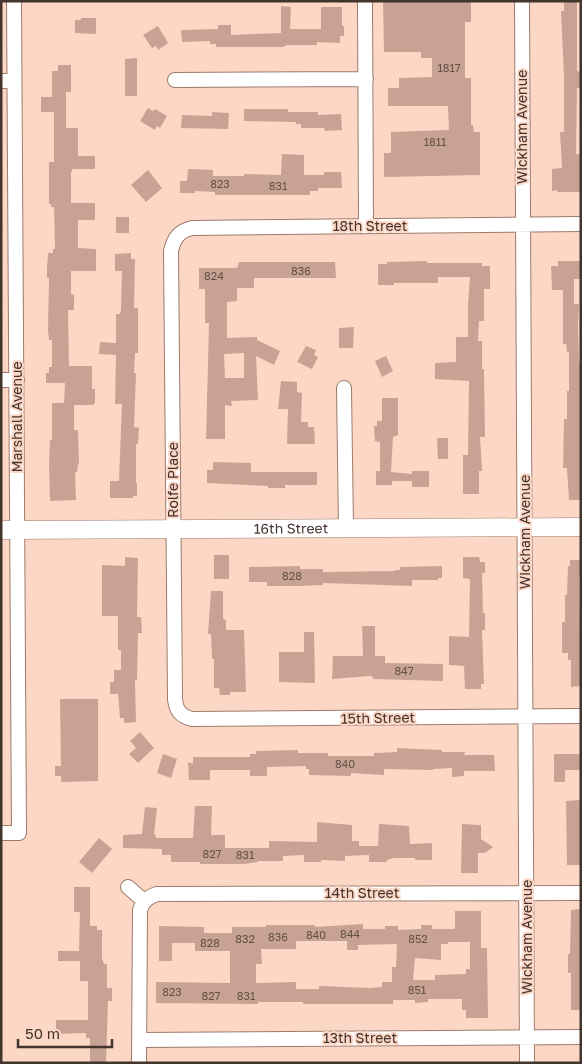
<svg xmlns="http://www.w3.org/2000/svg" width="582" height="1064" viewBox="0 0 582 1064" font-family="'Golos Text',sans-serif">
	<rect width="100%" height="100%" fill="#fdd7c6"/>
	<path fill="#c8a393" fill-rule="evenodd" d="M383,1H471V22H465V78H471V125H473L474,132H480V175L384,177V153H391V132L449,130L448,106H388V88H399V78L432,77V58H421V52H384Z
		M564,1H577V71L581,72V88H577L576,154H581V192H557V190L552,191V169L562,168L560,132H564V77L561,11H564Z
		M281,6L291,7L290,29H321V7H342V26H344V36H340V43L317,42V45H287L283,47H216V44H210V41L182,42L181,30L218,29V25H231V35L281,33Z
		M81,18H96V34L75,33V20H81Z
		M158,26L168,43L158,50L156,46L152,48L143,35Z
		M137,58V96H125V59Z
		M58,65H71V92H66V128H78V156H95V169H72V172H71V203H95V220H78V248L96,249V271H71V294L74,295V310H68L69,366H92V389H95V403L93,405H74V430H78L79,464H78L77,472H75L76,500L50,501L49,464L50,440H52V403H64L65,383H46V373H49V367H52V340H49L48,330L49,278H47V269L48,253H53V249H55L54,207H51V204H49V162H54V112H41V97H52V71H58Z
		M148,108L153,111L155,109L167,116L160,128L157,126L155,130L140,121Z
		M244,109H288V112H318V115L341,114L342,130L325,131L324,128H301V124H296V122L244,121Z
		M212,112L229,113L228,129L181,128L182,115L212,116Z
		M282,154L304,155V175H324V172H341L342,188H318V191H310V195H215V192L195,191V193H180V181H187L188,169L213,170V176H244V174L281,175Z
		M148,170L162,188L146,202L131,185Z
		M116,217H129V233H116Z
		M131,253V259H135L134,308H138V353H135L134,373H136L134,427L139,428L138,444H136V483H137V496H133V498H110V481H119L122,404H115L116,355L99,354L100,342L116,343V314H120L121,310L122,271H115V254Z
		M427,261V263H482V266H490V289H484V321H479L478,341H482V369H484L485,437H480L482,471H479V494H463V455H468L469,381L435,379V363L456,362V337H468V304L470,277H438V283H394V285H378V264H387V262Z
		M558,261H581V279H574V304H579L578,326L579,362H581V500H569L567,468H563L564,419H567V391H569V352H567L566,344H563V290H552L551,266H558Z
		M239,262H335L336,278H254V288H237V301L227,302V338L257,337V340L280,351L274,365L256,356L258,400L231,401L232,406L225,405V439H206L209,323H205V289H199V268H237ZM244,353V378H225L224,354Z
		M354,327L353,348H339V328Z
		M306,346L316,350L314,355L318,357L312,369L297,362Z
		M386,356L393,371L382,377L375,361Z
		M281,381L297,382V392L302,393L301,422H308V427H314L315,444H287L288,409H278Z
		M382,398H398V435L393,437L391,472L412,474V471H429V487H412V481H392V485H376V471H380V442L375,441L374,426H377V421H382Z
		M437,438H448V459H438Z
		M213,462L251,463V472H317V485H285V488H268V486L207,483V470H213Z
		M214,555H229V579H214Z
		M125,557L138,558L137,617H141L142,633H138L137,680H135L136,722L124,723V718H120L118,694H110V682H114V670H121V650H118V616H102V565L125,566Z
		M463,557H479L480,562H485V573H482L483,613H485V630H482L484,684H481V689H465L464,666L449,665V636L469,637L470,579L463,578Z
		M570,560H581V577H579L581,686L571,687V660H568V653H562V622H565V595H567L568,566H570Z
		M300,566V569H323V572L395,571V570H400V567L442,566V578H438V580H412V586L323,583V585L299,586H267V582H249V567Z
		M211,591H223V617L224,620L226,619V630H244L246,692H230V695H220L219,688H214V659H212L211,634H208Z
		M362,626H375V656H385V663L443,664V681L373,679V677L370,676L332,679L333,656H363Z
		M304,632H314L315,683L279,682V652H304Z
		M60,699H98V781L61,782V776H55V766H61Z
		M140,732L154,748L138,763L129,754L136,748L130,741Z
		M397,748L442,750V752H465L464,755H494L495,771H464V776L452,777V768L433,769V770L384,769V775L351,773V776L309,775V769H306V766L267,767V776H250V770H210V780H189L188,762L193,764V757H250V754H256V751L298,750V753H328V756H374V753L397,752Z
		M163,754L177,759L171,778L157,773Z
		M554,754H580V770H565V782H554Z
		M580,800L581,865H567L566,801Z
		M195,806H212L211,835H225V848H269V841L317,842V822L352,825V841H359V846H378L379,824L409,826L410,844L432,843V860H415V858H394L387,860V862H369V855L345,856V861L321,860V862H304V855L283,856V861H258V862L244,864H200V862H171V855H162V849L123,848V835L142,834L145,807L157,808L154,834H155L156,838H193Z
		M462,824L481,825V839L493,847L485,853H478V873H461Z
		M99,838L112,849L92,873L79,862Z
		M74,887H90V926H97V930H102V958L104,964H107V988H112V1001H108L106,1063H90V1038H86V1033L56,1034V1020H88V981H80V961H58V951H79L80,912H74Z
		M581,909V1010H571V973H568V954H570L571,910Z
		M455,911H481V948H487L488,1018H466V1010H462V999H428V1002L415,1003V1000H393V1004H303V1002H258V1004L156,1003V982L230,983V951H195V943H172V961H159V926L204,927V933H232V927H266V925H315V927L363,924V929H385V926H398V930L421,929V925H432V929H455ZM296,941H347V950H358V945L397,944L396,967H392V982H382V987L370,988L319,986V989H296V982L256,983V964H262L261,949H296ZM448,942H470V969H466V974L435,975V980H413L415,958L441,960V944H448Z"/>
	<g fill="none" stroke-linecap="round" stroke-linejoin="round">
		<defs>
			<path id="minor" d="M365,1L366,226
				M522,1L527,1063
				M175,80L366,79
				M1,81H14
				M581,224L192,228C179,231 174,238 171,251L175,699C176,710 180,716 192,719L581,716
				M1,380H17
				M344,388L346,528
				M1,833H19L14,1
				M128,887L144,901
				M139,1040L581,1037
				M139,1063L140,910C143,901 148,897 157,894L581,893"/>
			<g id="major">
				<path id="s1" d="M1,530L581,527"/>
			</g>
		</defs>
		<use href="#minor" stroke="#9d7b6c" stroke-width="16"/>
		<use href="#major" stroke="#9d7b6c" stroke-width="19"/>
		<use href="#minor" stroke="#fff" stroke-width="14"/>
		<use href="#major" stroke="#fff" stroke-width="18"/>
	</g>
	<g text-anchor="middle" stroke-width="4" stroke-linejoin="round" paint-order="stroke">
		<g font-size="11" fill="#645047">
			<text x="449" y="72">1817</text>
			<text x="435" y="146">1811</text>
			<text x="220" y="188">823</text>
			<text x="278" y="190">831</text>
			<text x="301" y="275">836</text>
			<text x="214" y="280">824</text>
			<text x="292" y="580">828</text>
			<text x="404" y="675">847</text>
			<text x="345" y="768">840</text>
			<text x="212" y="858">827</text>
			<text x="245" y="859">831</text>
			<text x="350" y="938">844</text>
			<text x="316" y="939">840</text>
			<text x="278" y="941">836</text>
			<text x="245" y="943">832</text>
			<text x="418" y="943">852</text>
			<text x="210" y="947">828</text>
			<text x="417" y="994">851</text>
			<text x="172" y="996">823</text>
			<text x="211" y="1000">827</text>
			<text x="246" y="1000">831</text>
		</g>
		<g font-size="14" fill="#43342e" stroke="#fdd7c6">
			<text transform="translate(522 127) rotate(-90)" y="5">Wickham Avenue</text>
			<text x="370" y="231">18th Street</text>
			<text transform="translate(17 417) rotate(-90)" y="5">Marshall Avenue</text>
			<text transform="translate(173 480) rotate(-90)" y="5">Rolfe Place</text>
			<text dy="5" stroke="none"><textPath href="#s1" startOffset="290">16th Street</textPath></text>
			<text transform="translate(525 532) rotate(-90)" y="5">Wickham Avenue</text>
			<text transform="translate(378 718) rotate(-1)" y="5">15th Street</text>
			<text x="362" y="898">14th Street</text>
			<text transform="translate(527 937) rotate(-90)" y="5">Wickham Avenue</text>
			<text x="360" y="1043">13th Street</text>
		</g>
	</g>
	<rect width="582" height="1064" fill="none" stroke="#43342e" stroke-width="5"/>
	<path d="M18 1039v8h94v-8" fill="none" stroke="#43342e" stroke-width="2.5"/>
	<text x="25" y="1039" font-size="15" fill="#43342e" stroke="#fdd7c6" stroke-width="4" paint-order="stroke">50 m</text>
</svg>
